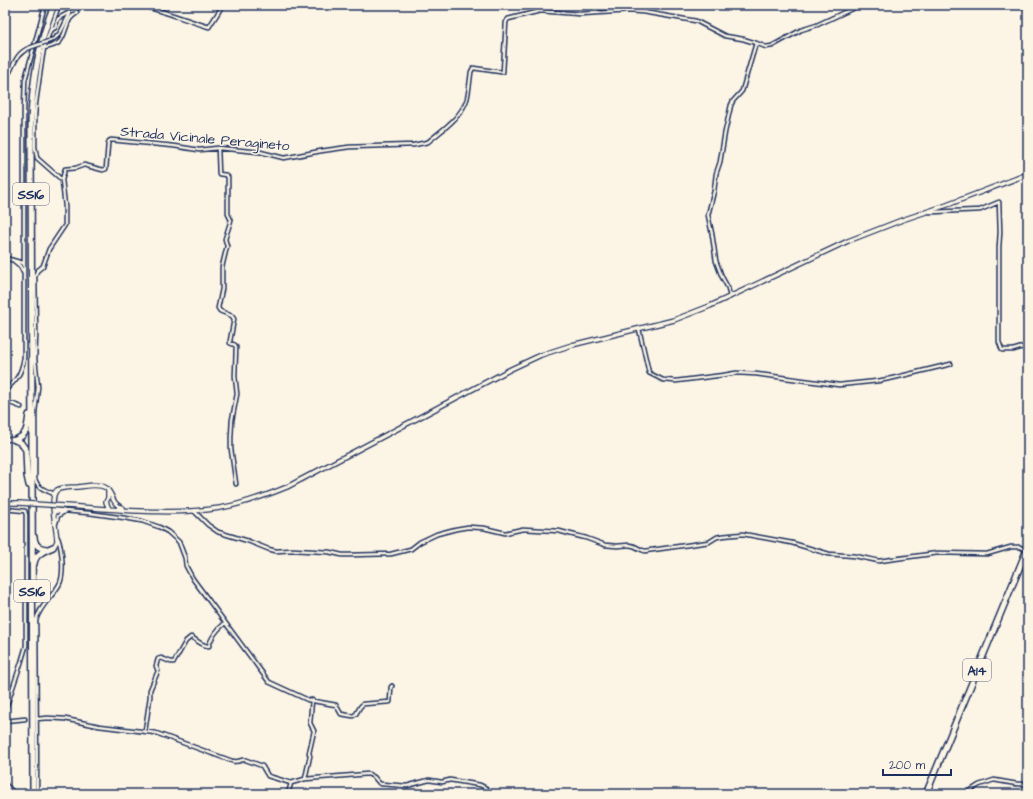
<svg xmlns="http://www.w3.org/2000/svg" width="1033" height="799" viewBox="0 0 1033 799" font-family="'Architects Daughter',sans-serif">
	<rect width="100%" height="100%" fill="#fcf5e5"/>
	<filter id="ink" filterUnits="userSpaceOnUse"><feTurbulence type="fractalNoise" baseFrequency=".025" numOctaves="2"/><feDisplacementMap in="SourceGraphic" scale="8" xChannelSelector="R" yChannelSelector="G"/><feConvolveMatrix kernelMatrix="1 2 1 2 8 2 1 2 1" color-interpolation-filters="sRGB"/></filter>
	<g filter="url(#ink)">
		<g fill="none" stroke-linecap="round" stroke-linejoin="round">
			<defs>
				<path id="street" d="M140,5C163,11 186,20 209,27L223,5
					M1022,5L1024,7H1028
					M73,10L76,5
					M49,41C62,37 63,24 70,14
					M756,43L766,47L772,46L801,30L817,25L860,5
					M44,48C67,44 61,36 70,19C72,16 74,15 77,13L76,9C74,10 59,18 58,19C57,21 56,25 55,28L51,30
					M5,80C14,68 14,54 29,48
					M218,148L219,174L226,175L228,177V214L231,220L225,239L227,246L222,267V289L218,308L220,311L232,316L234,319L230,341V343L235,345L236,347L235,376L237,394L232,420L231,437V449L236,484
					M62,180L65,169L76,168L84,165L103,170L106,169L108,144L109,141L111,140L174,146L199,150L218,148L260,152L284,158L321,151L349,147L414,145L428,142C442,130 461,118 467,99C469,91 470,80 471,72L473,68L501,72H503L506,22L508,19L540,11L580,14L613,12L628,11L643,12L696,21L725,36L743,39L756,43L742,91L733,101L731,105L725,132L720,162L716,174L714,191L708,215L712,234L716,261L722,277L728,288L730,297
					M929,212H932L980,210L999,202L1000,232L999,247V342L1002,350H1013L1023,347H1028
					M5,258L23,263
					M24,274V110L25,80L45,5
					M639,329L649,373L663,380L676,381L724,375L736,373L756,374L839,385L878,381L893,378L951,364
					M5,391C17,379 21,375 24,358V274L20,266L14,261
					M5,401L21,407
					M54,494C46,490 38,489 35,479V412L38,387L35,359L36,336L35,277L37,271L43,266L49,249L65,225V206L62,180L37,158L35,147V115L36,102L42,60L44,48L59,5
					M5,509L25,511L26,515V646L21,663L5,711
					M54,509L65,511L89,513L125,518L142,521L159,527L168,532L179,542L185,558L186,566L193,579L269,682L308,700L336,705L341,714L353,716L356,714L360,707L363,704L390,702L391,687L392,686
					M54,509L56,512H63
					M194,511L208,525L218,532L248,541L268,549L276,551L293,550L329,552L342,555H350L391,554L411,549L420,542L437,534L456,529L468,527L484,528L505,533L523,529L559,531L570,534L586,538L605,545L617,546L629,545L634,546L642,550L645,551L709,542L717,537L722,536L743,534L792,543L829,554L855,556L879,561L938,553L987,554L1011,547H1020
					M56,523L58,516L64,512
					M36,719L48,718L65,719L99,726L156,733L232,761C240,763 240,759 246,760L262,766L268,776L291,783L305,779L368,774L374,777L379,783L381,784L407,786L429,780L442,782L450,780L480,785L486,788L493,794
					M5,721L25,719
					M145,731L150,697V690L158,671L156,666L158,659L161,658L171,662H174L186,641L191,637C197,640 202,646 209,646C211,636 218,629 225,623
					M305,779L310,756L309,753L314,731L310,723L312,700
					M5,784L15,794
					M37,794L36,620C40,606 52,597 59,585C65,575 62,549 58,538
					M288,794L291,783
					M965,794L979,785L994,780L1017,784H1028"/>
				<path id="secondary" d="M5,439L15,440
					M108,491V498L106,502L109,509
					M5,503H19
					M64,506C115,509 169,516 220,508C243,504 265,496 287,487L511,369L541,355L572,345L674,320L710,306L848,241L902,220L947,205L1028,174
					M53,547L55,545L57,541C57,530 48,497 57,490C63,487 72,487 78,487C86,486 99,483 106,488C114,495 111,504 123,508"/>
				<path id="highway" d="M15,440L21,443L26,450L27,476L29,485
					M15,440C28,435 27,427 29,415
					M34,537C35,546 39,548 47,549
					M34,564C35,554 44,551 53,547
					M33,794L31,122C32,82 39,42 54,5
					M926,794L1028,547"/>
			</defs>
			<use href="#street" stroke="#1b2f5e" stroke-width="5.5"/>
			<use href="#secondary" stroke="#1b2f5e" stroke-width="6"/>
			<use href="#highway" stroke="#1b2f5e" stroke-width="8"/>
			<use href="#street" stroke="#fcf5e5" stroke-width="2.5"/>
			<use href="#secondary" stroke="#fcf5e5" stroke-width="3.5"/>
			<use href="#highway" stroke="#fcf5e5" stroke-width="5"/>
			<defs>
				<path id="street-bridge" d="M29,48L49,41
					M1020,547L1028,551"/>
				<path id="secondary-bridge" d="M19,503L64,506"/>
			</defs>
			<use href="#street-bridge" stroke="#1b2f5e" stroke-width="5.5" stroke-linecap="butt"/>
			<use href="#secondary-bridge" stroke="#1b2f5e" stroke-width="6" stroke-linecap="butt"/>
			<use href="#street-bridge" stroke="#fcf5e5" stroke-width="2.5"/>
			<use href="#secondary-bridge" stroke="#fcf5e5" stroke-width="3.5"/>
		</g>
	</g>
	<g text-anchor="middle" stroke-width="3" stroke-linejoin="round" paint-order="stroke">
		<g fill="#fcf5e5" stroke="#5e6a86" stroke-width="1">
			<rect x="13" y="183" width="36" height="22" rx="3"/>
			<rect x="14" y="580" width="36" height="22" rx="3"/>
			<rect x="963" y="659" width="28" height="22" rx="3"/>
		</g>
		<g font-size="13" font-weight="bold" fill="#1b2f5e">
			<text x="31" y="199">SS16</text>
			<text x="32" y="596">SS16</text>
			<text x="977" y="675">A14</text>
		</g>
		<g font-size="14" fill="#1b2f5e" stroke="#fcf5e5">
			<text transform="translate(205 138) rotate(5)" y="5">Strada Vicinale Peragineto</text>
		</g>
	</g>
	<rect width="1033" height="799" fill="none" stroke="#fcf5e5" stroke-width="20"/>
	<rect x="10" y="10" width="1013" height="779" fill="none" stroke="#1b2f5e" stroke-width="1.5" filter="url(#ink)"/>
	<path d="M883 769v6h68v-6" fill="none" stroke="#1b2f5e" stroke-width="2"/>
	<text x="889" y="769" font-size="12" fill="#1b2f5e" stroke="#fcf5e5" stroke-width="3" paint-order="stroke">200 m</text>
</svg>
